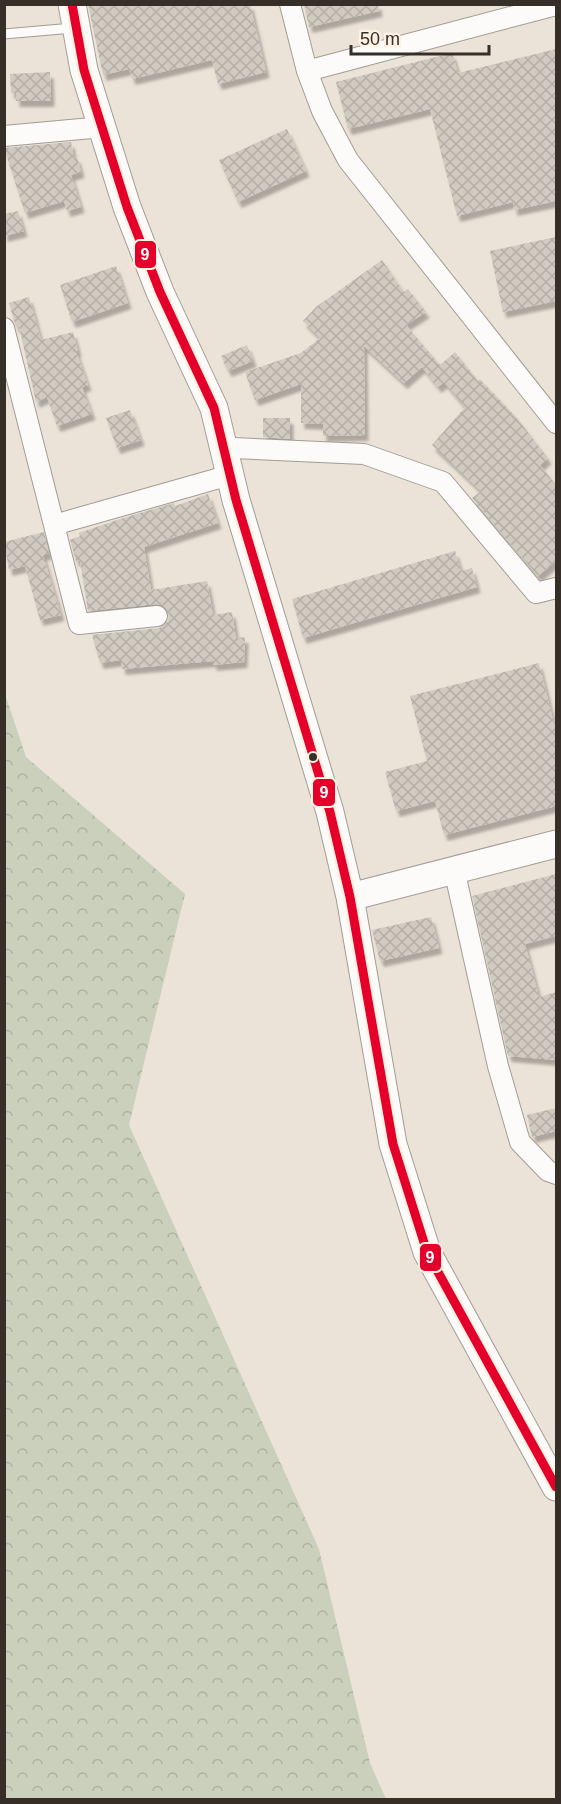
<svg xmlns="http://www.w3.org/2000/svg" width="561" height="1804" viewBox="0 0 561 1804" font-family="Arial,sans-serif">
	<defs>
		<pattern id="forest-crowns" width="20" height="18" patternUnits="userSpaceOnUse" patternTransform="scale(1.5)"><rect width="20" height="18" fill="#cad0bb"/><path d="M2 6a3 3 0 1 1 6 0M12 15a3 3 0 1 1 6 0" fill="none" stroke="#aeb3a1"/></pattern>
		<pattern id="building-cross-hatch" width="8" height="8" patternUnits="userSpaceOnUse" patternTransform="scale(1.5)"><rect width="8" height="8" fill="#d1cac1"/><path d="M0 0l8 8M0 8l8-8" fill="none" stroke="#b4aea6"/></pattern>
		<filter id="shadow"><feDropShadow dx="3.5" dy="6" stdDeviation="1.5" flood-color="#0004"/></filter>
	</defs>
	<rect width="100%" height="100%" fill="#ece3d8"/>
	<path fill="url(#forest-crowns)" d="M4,691L26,757L185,894L129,1125L319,1549L370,1763L386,1799H5Z"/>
	<path fill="url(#building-cross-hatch)" filter="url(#shadow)" d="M88,4H250L266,72L218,84L212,60L132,79L129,69L103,75Z
		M304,4H378L379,11L309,27Z
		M556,49V201L514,210L513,202L457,216L430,109L348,129L336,82L452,53L458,73Z
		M50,72L51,101H16V93H11L10,74Z
		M287,129L306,171L238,202L219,160Z
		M71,142L74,158L77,157L81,172L71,175L81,207L67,211L64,201L25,213L4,148Z
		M18,211L24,231L4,236V214Z
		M556,237V301L503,312L490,251Z
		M382,260L404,292L408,289L426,312L406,325L440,365L455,352L478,381L480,379L516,417L548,458L540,465L556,485V561L538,576L472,498L481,491L432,445L465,407L444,382L438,387L422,367L404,383L364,346L365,435L323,436V424L301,423V384L255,400L245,372L301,353L320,338L303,321L316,307Z
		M116,266L128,303L72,322L60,285Z
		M29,297L41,340L73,332L78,351H76L88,385L82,387L92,414L57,426L47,397L36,402L19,326L16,327L9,303Z
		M247,345L253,361L228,371L221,356Z
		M130,410L141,440L117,448L106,418Z
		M263,418H290V439L263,437Z
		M208,494L218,523L144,547L151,590L207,581L213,615L232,612L236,638L245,637L244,662L213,665V661L122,669L121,660L100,663L92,635L159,628L168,621L169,614L162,605L156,604L88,611L80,561H76L70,540L80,536L79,533L123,518L174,503L175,506Z
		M44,532L49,553L43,555L61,615L40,620L25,566L9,570L4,542Z
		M455,551L461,571L472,568L477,587L303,638L292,599Z
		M539,663L556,732V806L444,835L435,801L396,811L385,772L427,761L410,696Z
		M556,874V936L525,944L539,997L556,992V1060L508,1056L472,896Z
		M431,917L439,948L380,961L372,930Z
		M556,1108V1131L532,1137L527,1115Z"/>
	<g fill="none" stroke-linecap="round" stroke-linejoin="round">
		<defs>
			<path id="lane" d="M4,34L73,28"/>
			<path id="street" d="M290,4L307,71
				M556,5L307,71L322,111L348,160L556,423
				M4,136L103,127
				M4,328L54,525L230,475
				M225,451L233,448L364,454L443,482L536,593L556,588
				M54,525L79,624L157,616
				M454,869L498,1066L520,1142L548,1171L556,1174"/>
			<path id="secondary" d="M72,4L84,70L127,207L160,292L214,408L236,500L330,812L350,897L393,1144L427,1252L556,1487
				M350,897L556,844"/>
		</defs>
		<use href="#lane" stroke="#a39c94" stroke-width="11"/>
		<use href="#street" stroke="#a39c94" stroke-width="22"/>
		<use href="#secondary" stroke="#a39c94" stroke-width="29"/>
		<use href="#lane" stroke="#fcfbf9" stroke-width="9"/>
		<use href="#street" stroke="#fcfbf9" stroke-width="20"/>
		<use href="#secondary" stroke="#fcfbf9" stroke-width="27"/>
		<defs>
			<path id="bus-1" d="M72,4L84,70L127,207L160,292L214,408L236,500L330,812L350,897L393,1144L427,1252L556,1487"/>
		</defs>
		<use href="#bus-1" stroke="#fff2e2" stroke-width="14"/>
		<use href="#bus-1" stroke="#e4002b" stroke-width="9"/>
	</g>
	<circle fill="#352f28" stroke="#fff2e2" stroke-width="2" cx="313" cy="757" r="5"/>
	<g stroke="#fff2e2" stroke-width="2">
		<rect x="134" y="240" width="23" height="29" rx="6" fill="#e4002b"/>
		<rect x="312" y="778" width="24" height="29" rx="6" fill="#e4002b"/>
		<rect x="419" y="1243" width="23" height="29" rx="6" fill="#e4002b"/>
	</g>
	<g font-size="16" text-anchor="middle" font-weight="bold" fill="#fff">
		<text x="145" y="260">9</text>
		<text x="324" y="798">9</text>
		<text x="430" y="1263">9</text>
	</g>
	<rect width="561" height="1804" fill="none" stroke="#352f28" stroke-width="12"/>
	<path d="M351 45v9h138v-9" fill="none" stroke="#352f28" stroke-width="3"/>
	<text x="360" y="45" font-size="18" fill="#352f28" stroke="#fff2e2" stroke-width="4.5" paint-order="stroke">50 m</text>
</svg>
